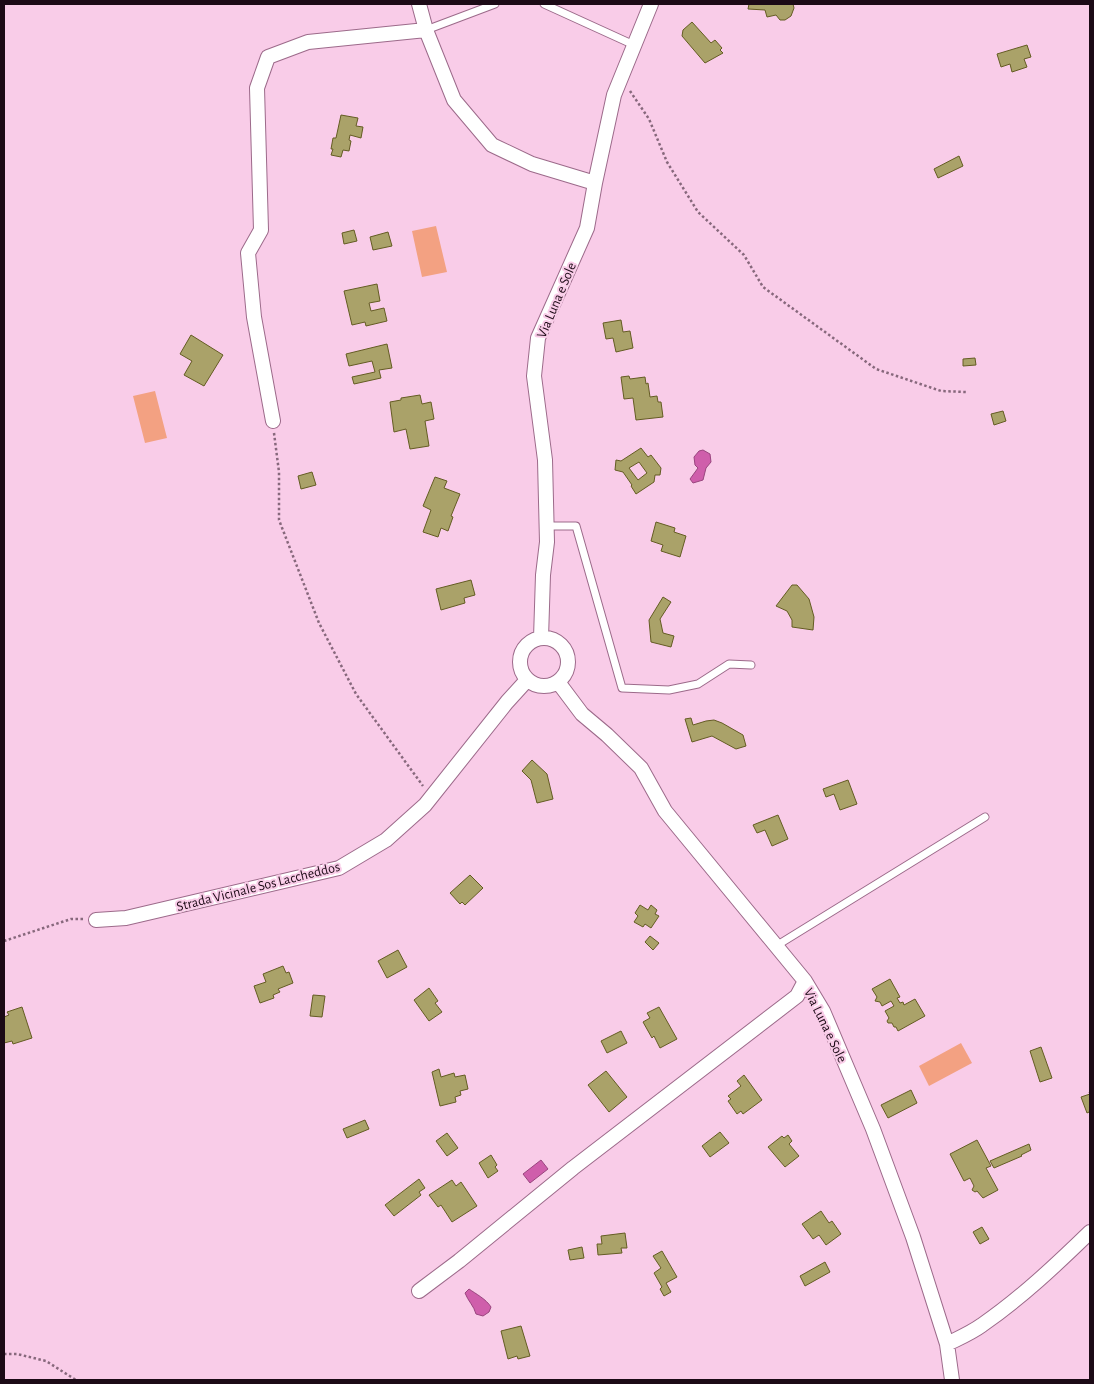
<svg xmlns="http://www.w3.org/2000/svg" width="1094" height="1384" viewBox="0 0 1094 1384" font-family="'Alegreya Sans',sans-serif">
	<rect width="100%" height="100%" fill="#f9cce8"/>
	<path fill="#f3a182" d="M436,226L447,272L422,277L412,231Z
		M155,391L167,438L145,443L133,396Z
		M961,1043L972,1063L929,1086L919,1066Z"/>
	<path fill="#cf5eab" stroke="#99457e" d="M703,450L710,454L711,462L706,468L703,480L693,483L690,479L698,468L695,465L694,457L699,451Z
		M541,1160L548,1169L530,1183L523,1174Z
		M469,1289C476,1294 486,1299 491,1307L489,1312L483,1316L476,1314C474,1306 468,1301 465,1293Z"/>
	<path fill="#aaa269" stroke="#645c23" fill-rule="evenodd" d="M749,4H793L794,8L791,16L785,20H780L776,15L767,17L765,10L748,9Z
		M692,22L711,43L715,40L722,48L720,50L723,53L705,63L682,36L683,30Z
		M1027,45L1031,57L1024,59L1027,67L1012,72L1010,64L1001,67L997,54Z
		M341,115L358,118L356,126L363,127L361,138L350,135L349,140L351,141L349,151L343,150L341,157L331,155L333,149H331L333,138H336Z
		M959,156L963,166L938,178L934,169Z
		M354,230L357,241L344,244L342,233Z
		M388,232L392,246L373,250L370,237Z
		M377,284L380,301L369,303L371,311L384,308L387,321L366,326L365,322L352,325L344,291Z
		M621,320L623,332L630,331L633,348L616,352L613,338L606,339L603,323Z
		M191,335L223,355L204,386L184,375L192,361L180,354Z
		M387,344L392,368L379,370L381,378L354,384L352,377L375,372L372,361L349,366L346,354Z
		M975,358L976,365L963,366V359Z
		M629,376L630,379L645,377L646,384L648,383L650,397L657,396L658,402H661L663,417L636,420L633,398L624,399L621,377Z
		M420,395L422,404L431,402L434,419L425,421L429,446L410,449L406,429L394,432L390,402L401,400V398Z
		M1003,411L1006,421L994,425L991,414Z
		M641,448L648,457L651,455L661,468L660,475H655L654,482L636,494L631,486L632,485L623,472L615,470L616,460L621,461ZM639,462L647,473L638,480L629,468Z
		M312,472L316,485L301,489L298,476Z
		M435,477L447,481L444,488L460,494L451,516L453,517L448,531L441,528L438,537L423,532L431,510L423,506Z
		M656,522L675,528L674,532L686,536L680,557L661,551L663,545L651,541Z
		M471,580L475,595L464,598L465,603L441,610L436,589Z
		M792,585H797L809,599L814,617L813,630L792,627V620L787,611L776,606Z
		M663,597L671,602L660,619L663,633L674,636L671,647L651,642L649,620Z
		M691,718L693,725L706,721L714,720L722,723L743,735L746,746L736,749L712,736L692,742L685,719Z
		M532,760L547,774L553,799L537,803L531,780L522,771Z
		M848,780L857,804L840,810L834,794L826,797L823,789Z
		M778,815L788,839L772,846L765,830L757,833L753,825Z
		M470,875L483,888L465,905L462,902L460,904L450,893Z
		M640,905L648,910L651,905L657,910L655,914L659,916L651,928L645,924L643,927L634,922L638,916L635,913Z
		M650,936L659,943L653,950L645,942Z
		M398,950L407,967L387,978L378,961Z
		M283,966L286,973L289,972L293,983L278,989L280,992L273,995L274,998L260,1003L254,986L266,982L263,974Z
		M890,979L900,997L897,998L900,1003L903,1002L904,1005L915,999L925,1016L898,1031L896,1027H894L892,1023H888L887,1021L889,1018L885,1011L894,1006L891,1001L882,1006L880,1002L875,1001L877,997L872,989Z
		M429,988L438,1001L435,1003L442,1012L429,1021L414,1000Z
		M313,995L325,996L322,1017L310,1016Z
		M22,1007L32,1038L13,1044L12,1041L4,1043V1017L9,1015L7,1012Z
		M659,1007L677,1039L660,1048L654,1036L652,1038L643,1022L650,1018L647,1013Z
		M621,1031L627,1043L607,1053L601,1041Z
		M1041,1047L1052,1078L1040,1082L1030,1051Z
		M439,1069L441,1077L454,1073L455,1077L465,1075L468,1089L460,1091L461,1095L455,1097L456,1102L440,1106L432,1072Z
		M606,1071L627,1097L609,1112L588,1085Z
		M744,1075L762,1100L743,1114L741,1111L737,1114L728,1101L731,1099L728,1096L741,1086L737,1081Z
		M911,1090L917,1103L888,1118L881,1105Z
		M1089,1092H1090V1115L1089,1112L1087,1113L1081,1097L1090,1094Z
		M365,1120L369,1129L347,1138L343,1129Z
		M720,1132L729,1143L710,1157L702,1146Z
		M447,1133L458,1148L447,1156L436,1141Z
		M788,1135L792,1141L789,1144L799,1156L785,1167L768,1147L782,1136L784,1138Z
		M977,1140L991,1166L986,1168L998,1190L983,1198L977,1191L975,1192L972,1190L974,1186L970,1178L964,1181L950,1154Z
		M1029,1144L1031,1150L1021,1155L1022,1156L994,1168L990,1161Z
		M491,1155L497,1165L495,1167L498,1171L488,1178L479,1163Z
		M419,1179L425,1188L419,1192L421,1195L394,1216L385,1205Z
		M452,1180L456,1186L461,1182L477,1206L452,1222L441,1205L438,1207L429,1195Z
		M821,1211L829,1223L832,1221L841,1234L826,1245L819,1235L813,1239L802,1224Z
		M982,1227L989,1239L980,1244L973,1232Z
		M625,1233L627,1248H621L622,1253L598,1255L597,1244H602L601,1236Z
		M582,1247L584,1258L570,1260L568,1250Z
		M662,1251L677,1277L666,1283L671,1292L664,1296L660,1289L662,1287L654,1273L661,1268L653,1256Z
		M825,1262L830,1272L805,1286L800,1276Z
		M521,1326L530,1356L518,1359L517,1356L508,1359L501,1331Z"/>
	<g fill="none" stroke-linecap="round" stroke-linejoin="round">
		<defs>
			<path id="service" d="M544,4L634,45
				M426,30L495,4
				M546,526H576L622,688L669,690L698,684L729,664L751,665
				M776,946L985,817"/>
			<path id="minor" d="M419,4L426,30L454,100L492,145L532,164L595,183
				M273,421L254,317L248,253L261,230L257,88L268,57L308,42L426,30
				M520 662a24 24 0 1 1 48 0a24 24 0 1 1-48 0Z
				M541,638L543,575L547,542L545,460L534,376L538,338L587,228L595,183L614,95L651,4
				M558,682L582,714L607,735L641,768L665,811L805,981L823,1011L873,1129L913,1237L947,1344L952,1380
				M96,920L126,918L339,868L386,840L425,805L507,702L527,680
				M419,1291L459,1261L573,1168L797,996L805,981
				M947,1344C959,1338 971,1333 982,1325C1021,1298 1056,1265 1090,1232"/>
		</defs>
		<use href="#service" stroke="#9c6a8a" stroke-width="9"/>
		<use href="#minor" stroke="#9c6a8a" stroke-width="16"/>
		<path stroke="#87687c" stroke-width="2.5" stroke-dasharray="2.5 2.5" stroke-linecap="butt" d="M630,91L649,119L667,162L698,212L744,255L763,287L876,369L941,391L966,392
			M274,433L279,472V520L319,623L356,694L423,786
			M4,941L71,919H84
			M4,1354H17L46,1361L76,1380"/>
		<use href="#service" stroke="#fff" stroke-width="7"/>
		<use href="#minor" stroke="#fff" stroke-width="14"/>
	</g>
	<g text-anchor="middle" stroke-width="4" stroke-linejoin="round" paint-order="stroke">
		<g font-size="14" fill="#1c0a16" stroke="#f9cce8">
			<text transform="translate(556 300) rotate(-67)" y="5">Via Luna e Sole</text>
			<text transform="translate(258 886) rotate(-14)" y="5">Strada Vicinale Sos Laccheddos</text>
			<text transform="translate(826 1025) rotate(64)" y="5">Via Luna e Sole</text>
		</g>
	</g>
	<rect width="1094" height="1384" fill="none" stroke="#1c0a16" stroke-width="10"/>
</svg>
